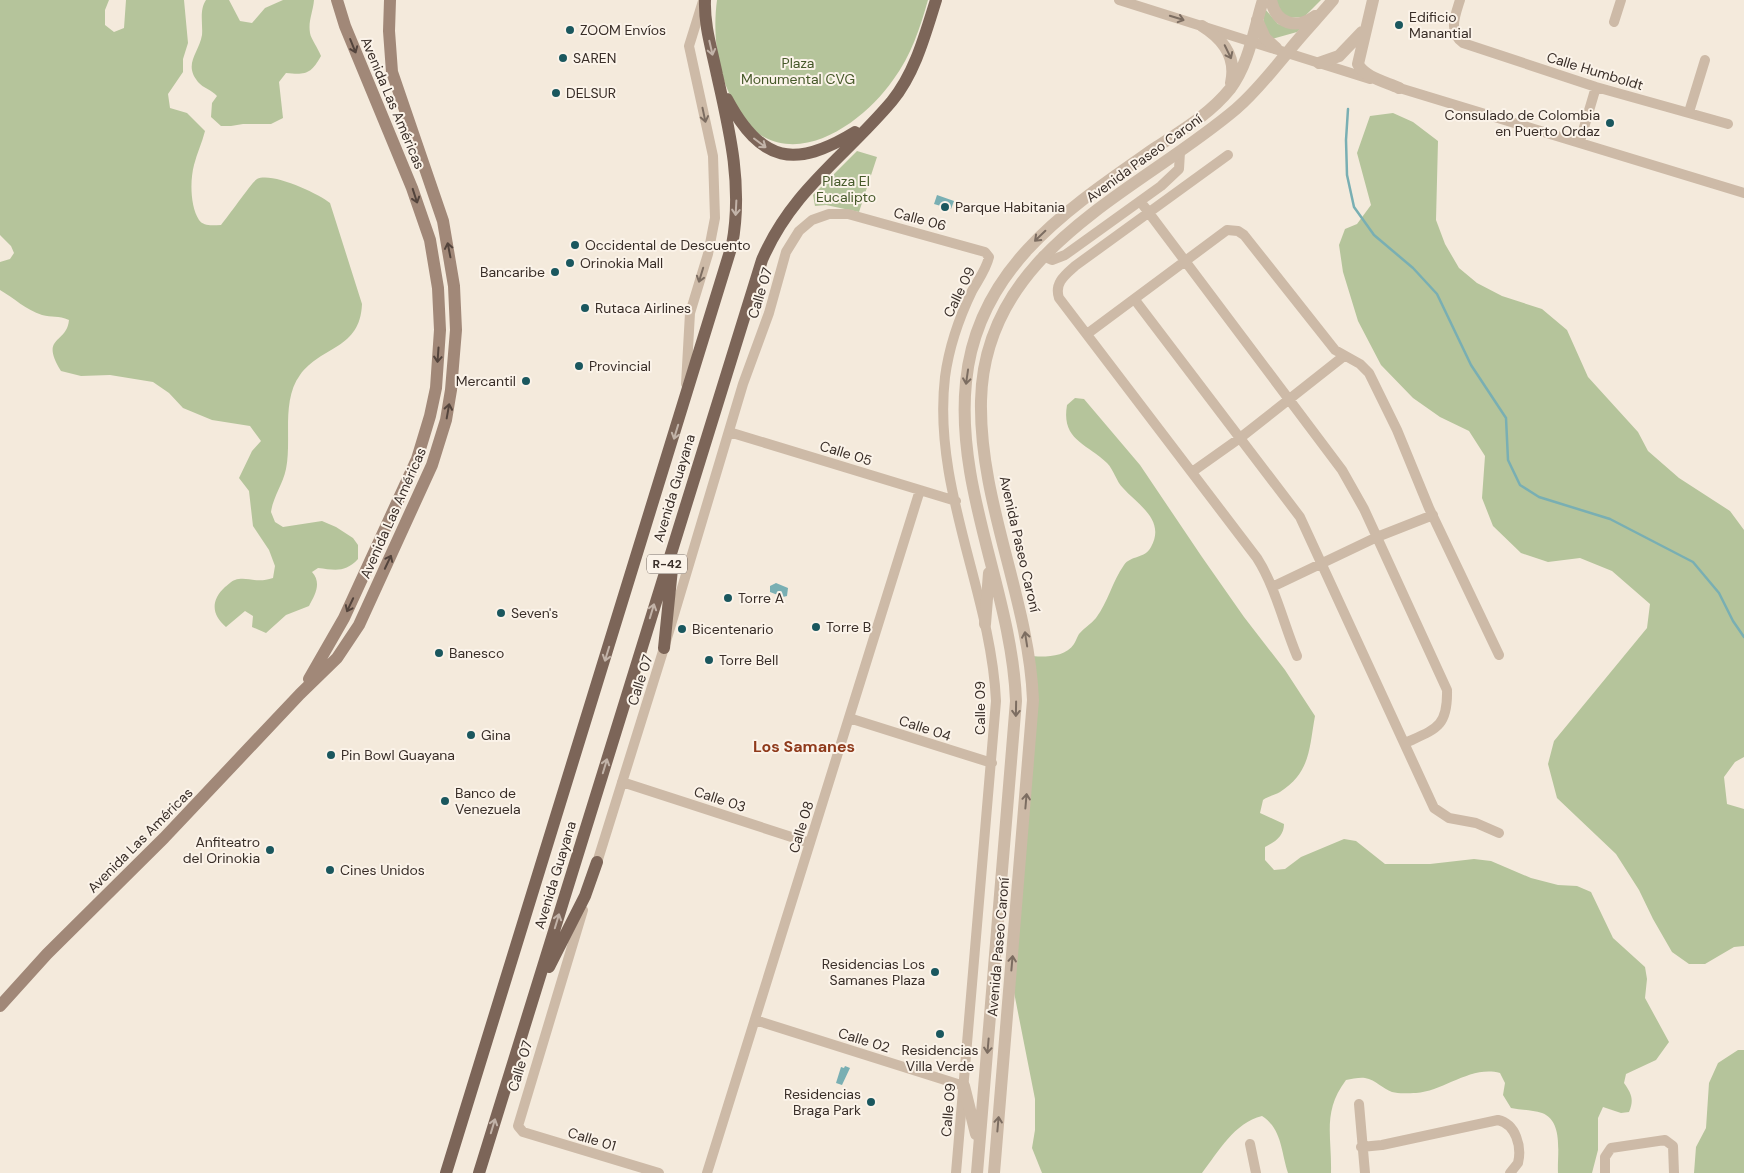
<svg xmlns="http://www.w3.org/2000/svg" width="1744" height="1173" viewBox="0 0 1744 1173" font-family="'DM Sans',sans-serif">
	<rect width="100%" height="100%" fill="#f4eadc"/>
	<path fill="#b5c49b" d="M0,0H109L105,10V25L114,32L124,28L126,0H184L188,43L183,59V72L168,94L170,108L187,113L205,131C202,143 197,153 194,165C190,180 190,206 199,220C204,227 213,225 221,225C228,217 252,182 257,179C272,172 317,193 330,203L362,304C360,350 322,345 300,375C281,401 292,440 286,469C283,484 273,497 271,512L275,522L283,527L322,521L336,527L353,538L358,545V559C345,573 335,570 318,568L312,572C322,583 315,595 309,606L286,615L266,633L252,627L253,616L245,611L226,627C211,614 211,600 225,587C228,585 231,581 235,580C247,576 256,584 273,578L275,566L269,550L253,526L249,491L239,478L252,451L261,441L250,426L212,420L183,408L169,393L153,382L110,375L81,376L61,371C39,336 67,344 69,320C58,315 52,318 42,315C26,310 14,298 0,290V262L10,259L14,253L11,246L0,235Z
		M206,0H229L240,21L252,23L265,8L283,0H314C313,12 308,21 310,33C311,39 318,48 321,56C311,74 306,75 286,73L279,82L283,118L271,124H243L231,126H221L211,117L212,103L217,96C212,90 203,88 198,82C183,64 199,53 202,35C203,24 199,10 206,0Z
		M717,0H928C920,28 911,56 893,80C868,116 811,162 764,137C754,132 748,122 741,113C718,83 712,37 717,0Z
		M1272,0H1321L1304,17L1287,18Z
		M1265,9L1278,24L1300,29L1297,32L1272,39L1263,23Z
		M1393,113L1413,122L1438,141L1436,220L1445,244L1459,268L1477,283L1502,296L1542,309L1567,330L1588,377L1638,432L1648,451L1679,478L1730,511L1744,530V757L1735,762L1724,777L1727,804L1744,809V946L1734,947L1705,964H1689L1672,952L1653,919L1639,890L1616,854L1557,798L1548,764L1554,741L1647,628L1650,604L1612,571L1580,558L1548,562L1521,553L1493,526L1482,498L1485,456L1469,431L1440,417L1413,398L1381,365L1358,321L1343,272L1339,245L1345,229L1357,224L1371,205L1357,153L1370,116Z
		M857,151L877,157L859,212L826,205L815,206L813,195Z
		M1075,398L1084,399L1140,465L1202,557L1244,617L1285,670L1315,716C1309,748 1311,772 1280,792C1275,795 1268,796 1263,800L1260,813L1284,824C1284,836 1275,842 1265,847V860L1274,870L1285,869L1301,857L1344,839L1356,841L1385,864H1430L1474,859L1491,861L1531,878L1558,885L1577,886L1591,892L1613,938L1645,967L1647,979L1645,998L1669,1042L1656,1060L1626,1074L1624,1083C1632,1094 1634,1100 1629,1112L1621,1113L1603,1107L1598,1118V1150L1592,1173H1558C1557,1155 1564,1121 1542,1113C1532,1110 1521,1110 1511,1108L1503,1095L1505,1083L1500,1073C1471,1065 1444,1091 1416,1093C1409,1093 1399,1094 1392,1092C1383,1089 1376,1080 1365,1078C1360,1077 1352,1079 1346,1080C1322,1112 1332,1136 1331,1173H1288C1281,1152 1282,1129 1262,1116C1234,1123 1219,1151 1202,1173H1042L1032,1148L1035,1130V1099L1011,977L1023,834L1029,656C1043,657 1065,658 1074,644C1076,641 1077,637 1079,634C1084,628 1091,624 1096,618C1108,602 1112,582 1124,565C1131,555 1145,559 1151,547C1166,520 1138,505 1123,488C1116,481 1114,470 1107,463C1086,443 1061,440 1067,405Z
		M1738,1050H1744V1173H1694L1696,1147L1706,1128L1709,1083L1718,1063Z"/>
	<path fill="#79afb3" d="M937,195L954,201L951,209L934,204Z
		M776,583L788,588L787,596L783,597L770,592V586Z
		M845,1066L850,1068L842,1085L836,1083L841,1067L844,1068Z"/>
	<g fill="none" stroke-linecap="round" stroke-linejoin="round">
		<path stroke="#79afb3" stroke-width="2.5" d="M1348,109L1346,140L1347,175L1354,207L1374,235L1413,268L1437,294L1471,365L1506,418L1508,460L1520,485L1539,497L1610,519L1693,562L1719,593L1733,621L1744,637"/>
		<path stroke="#cdbaa7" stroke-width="10" d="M1119,0L1370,79
			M1460,0C1455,16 1448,32 1463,43L1596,87L1728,124
			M1614,22L1621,0
			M1393,86L1744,193
			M1689,112L1705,60
			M1580,141L1596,87
			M1228,155L1075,266C1065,275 1054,283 1059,298L1257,558C1275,586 1284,625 1297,656
			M1140,201L1342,470L1364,509L1447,690C1448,727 1436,729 1405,743
			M1043,256L1052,260L1065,255L1161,186L1179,169L1180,152
			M1135,300L1300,517L1434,808L1449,818L1476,823L1499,833
			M1087,334L1227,230L1238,231L1244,235L1335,350L1360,364L1369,373L1397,430L1429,508L1499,655
			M686,384L690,313L708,254L715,218L713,156L689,46L703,1
			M729,432L956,501
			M1192,472L1240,438L1344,356
			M1272,587L1377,537L1433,515
			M849,718L992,763
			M622,782L810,843
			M595,869L664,648L743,384L769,313L786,252L799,231L812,220L829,214H848L985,252L989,257C986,270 978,280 972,291C959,318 949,347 945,377C932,488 991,592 996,701L956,1173
			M583,910L518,1126L523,1132L659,1173
			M755,1020L964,1086
			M1359,1104L1365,1173
			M1250,1144L1256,1173
			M1361,1147L1382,1145L1498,1120C1516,1124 1522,1147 1518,1163L1510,1173
			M707,1173L920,490
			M1605,1173V1157L1611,1148L1665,1140L1673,1146L1674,1173"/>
		<path stroke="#cdbaa7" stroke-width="12" d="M1271,0C1276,24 1296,30 1315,16
			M1373,0L1358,64C1364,77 1386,82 1399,88
			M1257,20L1265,38L1276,48
			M1202,26C1223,39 1237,57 1231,83
			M1319,63L1339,56L1362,32
			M985,624L989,573
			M964,1086L976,1134
			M977,1173L1016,701C1012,593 955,490 966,382C977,267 1069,208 1155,148C1181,131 1210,114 1230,89C1249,64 1254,29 1263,0
			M994,1173L1033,700C1029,599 979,503 981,401C984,249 1137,193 1236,109C1256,92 1271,72 1288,52C1302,34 1318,18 1333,0"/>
		<path stroke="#a18878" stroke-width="12" d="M309,679L344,618L417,459L430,416L436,388L440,330L438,288L430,240L412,188L345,26L337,0
			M0,1006L47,954L164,838L300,694L337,658L359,625L432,465L446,420L451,390L456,330L454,286L443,221L392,72L389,31L390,0"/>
		<path stroke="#7c6558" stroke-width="12" d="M727,99C761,163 795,169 855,132
			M664,648L672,569
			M549,967L585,896L597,862
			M446,1173L732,245C743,187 730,132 717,75C712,50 704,26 705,0
			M479,1173L762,260C792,190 845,157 892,101C915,73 925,35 936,0"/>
	</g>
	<defs><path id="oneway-shaft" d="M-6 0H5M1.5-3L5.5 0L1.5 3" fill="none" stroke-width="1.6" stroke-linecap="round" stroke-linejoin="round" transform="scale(1.25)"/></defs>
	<g stroke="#7c6d61">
		<use href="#oneway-shaft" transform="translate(1177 18) rotate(17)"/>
		<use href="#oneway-shaft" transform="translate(1228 52) rotate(64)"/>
		<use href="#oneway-shaft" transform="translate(704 115) rotate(78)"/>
		<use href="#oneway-shaft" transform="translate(1040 236) rotate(136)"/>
		<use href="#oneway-shaft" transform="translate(701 275) rotate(107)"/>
		<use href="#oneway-shaft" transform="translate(967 377) rotate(98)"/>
		<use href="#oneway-shaft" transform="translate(1026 639) rotate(-99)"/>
		<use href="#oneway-shaft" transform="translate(1016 709) rotate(91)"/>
		<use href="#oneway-shaft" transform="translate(1026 801) rotate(-85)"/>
		<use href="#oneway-shaft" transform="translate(1012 963) rotate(-85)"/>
		<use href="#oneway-shaft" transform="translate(988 1046) rotate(95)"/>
		<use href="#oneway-shaft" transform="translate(998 1124) rotate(-85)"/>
	</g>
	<g stroke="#53443c">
		<use href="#oneway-shaft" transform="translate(353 46) rotate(68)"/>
		<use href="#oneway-shaft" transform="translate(415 196) rotate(72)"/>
		<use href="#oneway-shaft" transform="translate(449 250) rotate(-101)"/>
		<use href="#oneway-shaft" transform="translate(438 355) rotate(94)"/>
		<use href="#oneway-shaft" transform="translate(448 411) rotate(-80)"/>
		<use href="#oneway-shaft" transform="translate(388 562) rotate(-65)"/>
		<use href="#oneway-shaft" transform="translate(350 605) rotate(115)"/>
	</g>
	<g stroke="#c2b3a8">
		<use href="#oneway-shaft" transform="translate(711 48) rotate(77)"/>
		<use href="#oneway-shaft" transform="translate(760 143) rotate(37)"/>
		<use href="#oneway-shaft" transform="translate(736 208) rotate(93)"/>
		<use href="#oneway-shaft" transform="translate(676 432) rotate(107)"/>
		<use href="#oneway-shaft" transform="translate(652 611) rotate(-73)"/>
		<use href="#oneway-shaft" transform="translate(607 654) rotate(107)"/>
		<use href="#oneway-shaft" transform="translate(605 766) rotate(-73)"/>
		<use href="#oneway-shaft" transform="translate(557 921) rotate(-73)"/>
		<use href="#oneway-shaft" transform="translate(493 1126) rotate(-73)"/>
	</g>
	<g fill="#1a575e" stroke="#fbf3e9" stroke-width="2">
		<circle cx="1399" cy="25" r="5"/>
		<circle cx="570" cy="30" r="5"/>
		<circle cx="563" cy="58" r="5"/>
		<circle cx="556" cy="93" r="5"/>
		<circle cx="1610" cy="123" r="5"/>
		<circle cx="945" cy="207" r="5"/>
		<circle cx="575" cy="245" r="5"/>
		<circle cx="570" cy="263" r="5"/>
		<circle cx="555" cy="272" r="5"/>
		<circle cx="585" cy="308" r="5"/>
		<circle cx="579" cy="366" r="5"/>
		<circle cx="526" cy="381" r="5"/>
		<circle cx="728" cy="598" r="5"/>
		<circle cx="501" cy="613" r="5"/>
		<circle cx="816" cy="627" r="5"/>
		<circle cx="682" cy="629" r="5"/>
		<circle cx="439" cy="653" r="5"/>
		<circle cx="709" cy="660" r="5"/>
		<circle cx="471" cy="735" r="5"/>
		<circle cx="331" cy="755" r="5"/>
		<circle cx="445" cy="801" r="5"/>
		<circle cx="270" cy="850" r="5"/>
		<circle cx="330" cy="870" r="5"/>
		<circle cx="935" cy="972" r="5"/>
		<circle cx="940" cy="1034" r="5"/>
		<circle cx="871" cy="1102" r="5"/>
	</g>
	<g text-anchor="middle" stroke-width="4" stroke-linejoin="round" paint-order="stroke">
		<rect fill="#fbf3e9" stroke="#736962" stroke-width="1" x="647" y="554.5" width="40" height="19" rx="4"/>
		<g font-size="12" font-weight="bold" fill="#392e28">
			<text x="667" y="568">R-42</text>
		</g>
		<g font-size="14" fill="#392e28" stroke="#fbf3e9" text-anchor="start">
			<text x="1409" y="22">Edificio<tspan x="1409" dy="16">Manantial</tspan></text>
			<text x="580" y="35">ZOOM Envíos</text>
			<text x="573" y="63">SAREN</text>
			<text x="566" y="98">DELSUR</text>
			<text x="1600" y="120" text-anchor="end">Consulado de Colombia<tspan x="1600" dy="16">en Puerto Ordaz</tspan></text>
			<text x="955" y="212">Parque Habitania</text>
			<text x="585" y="250">Occidental de Descuento</text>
			<text x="580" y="268">Orinokia Mall</text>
			<text x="545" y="277" text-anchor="end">Bancaribe</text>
			<text x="595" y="313">Rutaca Airlines</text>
			<text x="589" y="371">Provincial</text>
			<text x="516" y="386" text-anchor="end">Mercantil</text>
			<text x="738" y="603">Torre A</text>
			<text x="511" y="618">Seven's</text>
			<text x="826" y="632">Torre B</text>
			<text x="692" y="634">Bicentenario</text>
			<text x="449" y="658">Banesco</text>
			<text x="719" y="665">Torre Bell</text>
			<text x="481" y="740">Gina</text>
			<text x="341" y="760">Pin Bowl Guayana</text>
			<text x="455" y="798">Banco de<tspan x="455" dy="16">Venezuela</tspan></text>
			<text x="260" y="847" text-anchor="end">Anfiteatro<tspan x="260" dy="16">del Orinokia</tspan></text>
			<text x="340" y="875">Cines Unidos</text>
			<text x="925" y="969" text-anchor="end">Residencias Los<tspan x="925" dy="16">Samanes Plaza</tspan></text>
			<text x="940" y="1055" text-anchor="middle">Residencias<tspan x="940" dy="16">Villa Verde</tspan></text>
			<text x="861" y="1099" text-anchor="end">Residencias<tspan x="861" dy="16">Braga Park</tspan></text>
		</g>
		<g font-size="14" fill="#46592a" stroke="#fbf3e9">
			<text x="798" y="68">Plaza<tspan x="798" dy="16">Monumental CVG</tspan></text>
			<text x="846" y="186">Plaza El<tspan x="846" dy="16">Eucalipto</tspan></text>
		</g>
		<g font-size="14" fill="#392e28" stroke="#fbf3e9">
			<text transform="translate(1595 71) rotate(17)" y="5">Calle Humboldt</text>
			<text transform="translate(393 103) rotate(67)" y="5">Avenida Las Américas</text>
			<text transform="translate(1144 158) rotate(-36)" y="5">Avenida Paseo Caroní</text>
			<text transform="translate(920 219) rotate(15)" y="5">Calle 06</text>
			<text transform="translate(959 292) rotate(-64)" y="5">Calle 09</text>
			<text transform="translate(760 293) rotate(-73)" y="5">Calle 07</text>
			<text transform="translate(846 453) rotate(17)" y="5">Calle 05</text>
			<text transform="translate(674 488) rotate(-73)" y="5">Avenida Guayana</text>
			<text transform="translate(393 513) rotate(-66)" y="5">Avenida Las Américas</text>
			<text transform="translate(1020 544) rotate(77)" y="5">Avenida Paseo Caroní</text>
			<text transform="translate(640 680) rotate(-72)" y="5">Calle 07</text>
			<text transform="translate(980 708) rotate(-90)" y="5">Calle 09</text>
			<text transform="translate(925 728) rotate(18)" y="5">Calle 04</text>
			<text transform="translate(720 799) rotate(18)" y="5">Calle 03</text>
			<text transform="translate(801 827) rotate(-73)" y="5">Calle 08</text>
			<text transform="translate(140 840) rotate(-45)" y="5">Avenida Las Américas</text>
			<text transform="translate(555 875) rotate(-73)" y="5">Avenida Guayana</text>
			<text transform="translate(998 947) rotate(-85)" y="5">Avenida Paseo Caroní</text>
			<text transform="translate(864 1040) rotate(17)" y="5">Calle 02</text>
			<text transform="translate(520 1066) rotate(-73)" y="5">Calle 07</text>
			<text transform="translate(948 1110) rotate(-85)" y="5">Calle 09</text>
			<text transform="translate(592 1139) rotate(17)" y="5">Calle 01</text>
		</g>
		<g font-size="16" font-weight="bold" fill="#8f3a1b" stroke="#fbf3e9">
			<text x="804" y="752">Los Samanes</text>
		</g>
	</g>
</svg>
